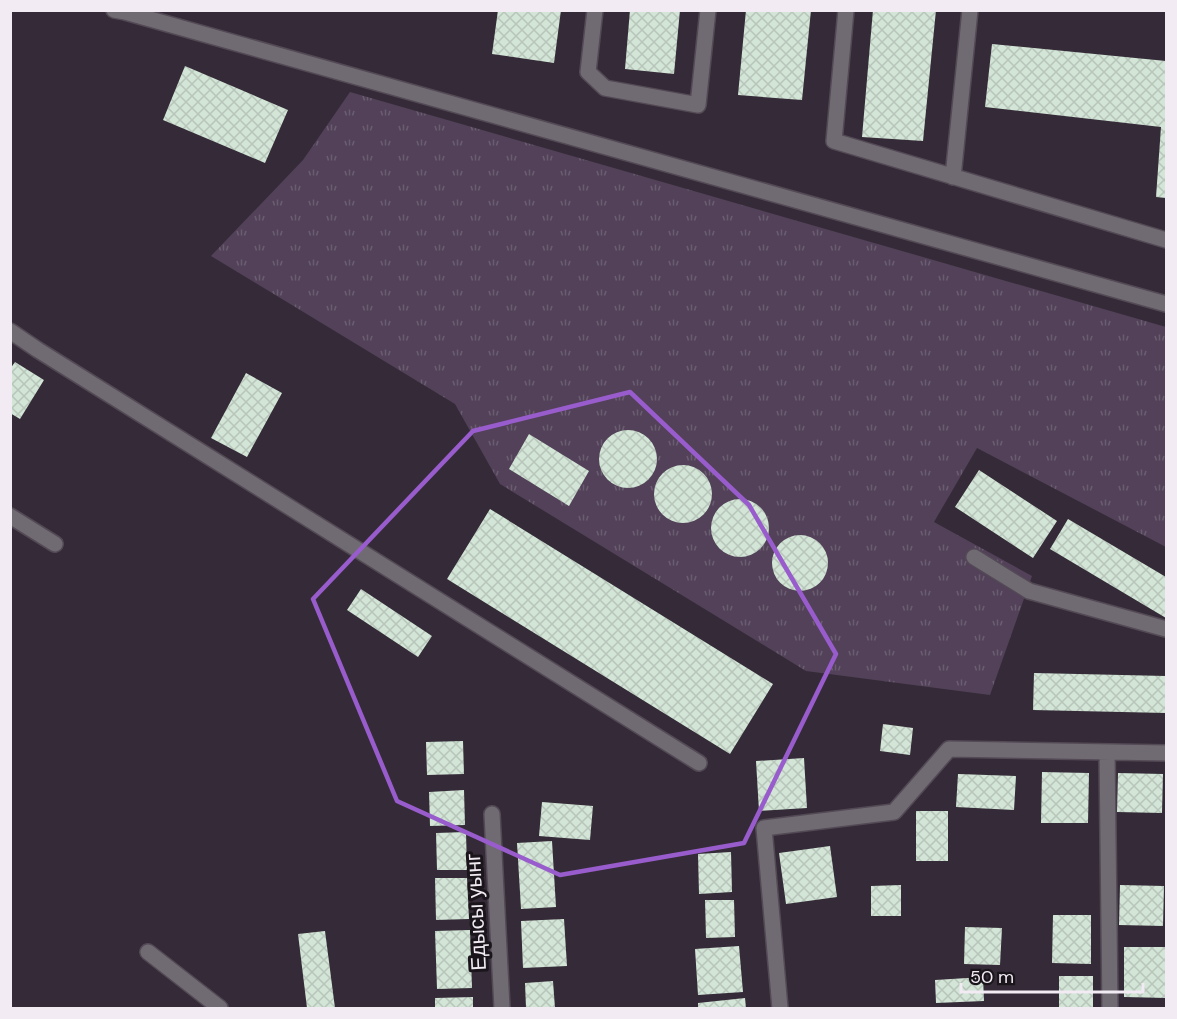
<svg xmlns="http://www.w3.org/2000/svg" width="1177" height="1019" viewBox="0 0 1177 1019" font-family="'DM Sans',sans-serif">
	<defs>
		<pattern id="grass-tufts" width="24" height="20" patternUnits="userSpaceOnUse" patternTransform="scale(1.5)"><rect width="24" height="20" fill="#524158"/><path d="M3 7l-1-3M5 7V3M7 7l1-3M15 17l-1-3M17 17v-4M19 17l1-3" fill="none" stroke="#6b5d71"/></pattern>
		<pattern id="building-cross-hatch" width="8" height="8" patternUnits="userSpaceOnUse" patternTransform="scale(1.5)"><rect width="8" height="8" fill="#d2e5d6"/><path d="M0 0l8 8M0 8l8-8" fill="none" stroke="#b7c5ba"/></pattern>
	</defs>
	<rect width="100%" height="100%" fill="#352b38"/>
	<path fill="url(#grass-tufts)" d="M350,92L1166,327V547L977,448L934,522L1032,576L990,695L806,671L500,484L455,404L211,256L303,160Z"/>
	<path fill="url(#building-cross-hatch)" d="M498,10H561L554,63L492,54Z
		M630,10H680L674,74L625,69Z
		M746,10H811L802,100L738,95Z
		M873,10H936L923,141L862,137Z
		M992,44L1166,61V198L1156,197L1161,127L985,107Z
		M185,66L288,110L265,163L163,120Z
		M15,362L44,380L20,419L10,413V369Z
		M246,373L282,393L247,457L211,438Z
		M599 459a29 29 0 1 1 58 0a29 29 0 1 1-58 0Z
		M529,434L589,471L569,506L509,469Z
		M654 494a29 29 0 1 1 58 0a29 29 0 1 1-58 0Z
		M979,470L1057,521L1033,558L955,507Z
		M711 528a29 29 0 1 1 58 0a29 29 0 1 1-58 0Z
		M490,509L773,684L730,754L447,579Z
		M1068,519L1166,577V618L1050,549Z
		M772 563a28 28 0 1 1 56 0a28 28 0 1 1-56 0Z
		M361,589L432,636L418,657L347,610Z
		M1034,673L1166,676V713L1033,710Z
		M883,724L913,728L910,755L880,751Z
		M463,741L464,774L427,775L426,742Z
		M804,758L807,808L759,811L756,761Z
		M1042,772L1089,773L1088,823H1041Z
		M1118,773L1163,774L1162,813L1117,812Z
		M958,774L1016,776L1014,810L956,807Z
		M464,790L465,825L430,826L429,792Z
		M542,802L593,806L590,840L539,836Z
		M916,811H948V861H916Z
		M466,832L467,870H437L436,833Z
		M552,841L556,907L521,909L517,843Z
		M830,846L837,897L786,904L779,853Z
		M731,852L732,892L699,894L698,854Z
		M435,878H467L469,919L436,920Z
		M901,885V916H871V886Z
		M1120,885L1164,886L1163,926L1119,925Z
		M705,900H734L735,937L706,938Z
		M1053,915H1091V964L1052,963Z
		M564,919L567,966L523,968L521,921Z
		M965,927L1002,928L1000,965L964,964Z
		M470,930L472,988L437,989L435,931Z
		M325,931L335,1008H307L298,934Z
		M739,946L743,992L698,995L695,949Z
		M1124,947H1166V998L1124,997Z
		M1059,976H1093V1007H1059Z
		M983,977L984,1001L936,1003L935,980Z
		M553,981L555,1008H526L525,983Z
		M473,997V1008H435V998Z
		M745,998L746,1008H698V1003Z"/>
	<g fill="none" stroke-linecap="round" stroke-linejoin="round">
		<defs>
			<path id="minor" d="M114,10L125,12L1166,304
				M595,10L588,72L605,88L698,105L708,10
				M846,10L834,141L1166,240
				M953,177L970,10
				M10,331L38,350L699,763
				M10,516L55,544
				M974,557L1029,591L1166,629
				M1107,752L1110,1008
				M492,814L502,1008
				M148,952L220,1008
				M780,1008L764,828L894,812L949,749L1166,753"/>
		</defs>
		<use href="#minor" stroke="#534a56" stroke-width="18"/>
		<use href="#minor" stroke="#706b72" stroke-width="15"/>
	</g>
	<path fill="none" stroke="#995ccc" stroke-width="4.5" stroke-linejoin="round" d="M630,392L749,505L836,654L744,843L560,875L397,801L313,599L473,431Z"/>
	<g text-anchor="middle" stroke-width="6" stroke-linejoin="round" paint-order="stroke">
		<g font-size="21" fill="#f2ebf4" stroke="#1a151b">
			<text transform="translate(476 912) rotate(-93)" y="7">Едысы уынг</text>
		</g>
	</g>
	<rect width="1177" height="1019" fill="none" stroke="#f2ebf4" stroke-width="24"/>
	<path d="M961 983v9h182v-9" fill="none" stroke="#f2ebf4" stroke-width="3"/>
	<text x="970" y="983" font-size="18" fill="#f2ebf4" stroke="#1a151b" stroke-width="4.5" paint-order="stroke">50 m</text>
</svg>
